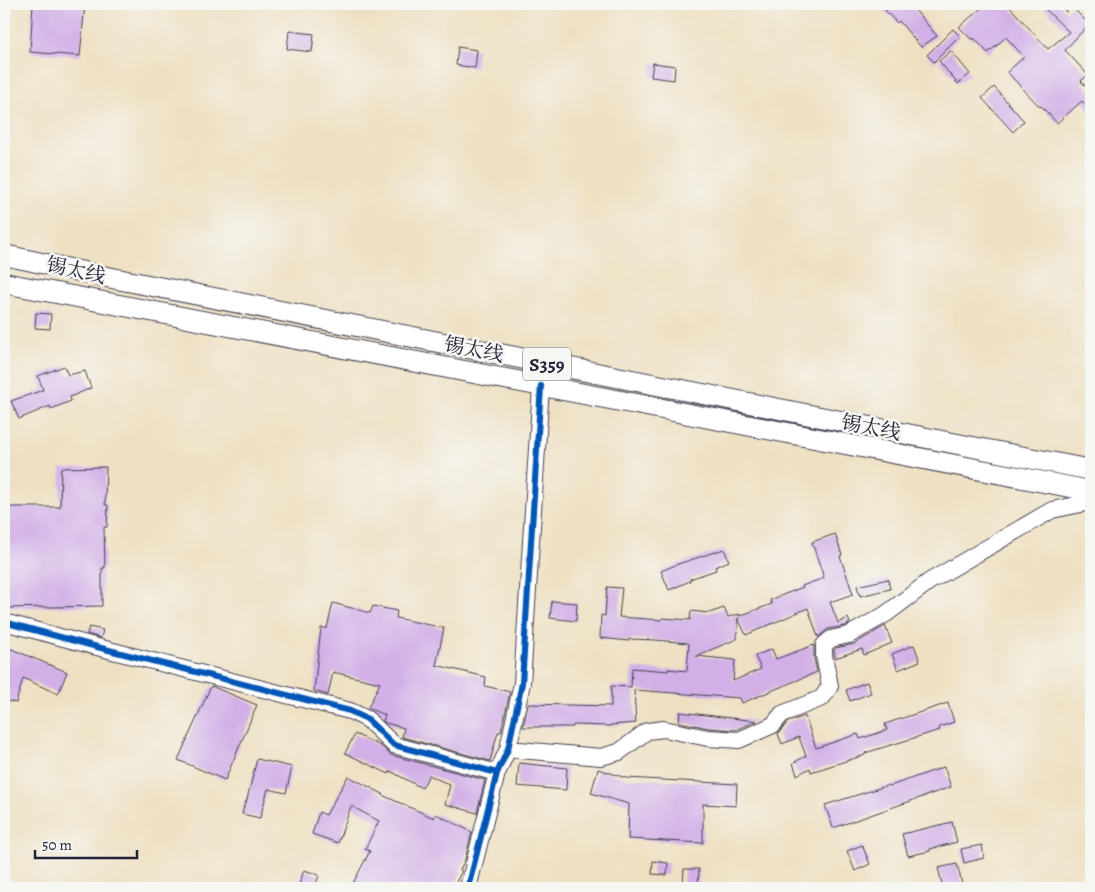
<svg xmlns="http://www.w3.org/2000/svg" width="1095" height="892" viewBox="0 0 1095 892" font-family="Alegreya,'Noto Serif SC',serif">
	<rect width="100%" height="100%" fill="#f6f6f2"/>
	<filter id="ink" filterUnits="userSpaceOnUse"><feTurbulence type="fractalNoise" baseFrequency=".02" numOctaves="2"/><feDisplacementMap in="SourceGraphic" scale="10" xChannelSelector="R" yChannelSelector="G"/><feConvolveMatrix kernelMatrix="1 2 1 2 8 2 1 2 1" color-interpolation-filters="sRGB"/></filter>
	<filter id="wash" filterUnits="userSpaceOnUse"><feTurbulence type="fractalNoise" baseFrequency=".0096" numOctaves="4" result="noise"/><feDisplacementMap in="SourceGraphic" scale="20" xChannelSelector="R" yChannelSelector="G"/><feGaussianBlur stdDeviation="1.12" result="paint"/><feColorMatrix in="noise" values="0 0 0 0 0 0 0 0 0 0 0 0 0 0 0 0 0 1.4 0 .05"/><feComposite in="paint" operator="in"/></filter>
	<g filter="url(#wash)">
		<rect width="100%" height="100%" fill="#eee0c2"/>
		<g id="blocks">
			<path fill="#d2b0e7" d="M33,4H85L80,56L30,52Z
				M879,4H910L937,36L921,47L899,21L897,23Z
				M986,4H1007L1048,49L1069,32L1040,4H1059L1066,12L1071,6L1089,24L1065,50L1088,75L1081,81L1091,93V112L1082,101L1057,123L1041,106L1040,107L1007,72L1024,57L1006,37L988,53L974,38L972,40L959,27Z
				M953,29L960,36L934,62L927,55Z
				M289,31L314,34L312,52L287,49Z
				M458,47L477,50L475,68L456,65Z
				M951,51L970,74L958,84L939,61Z
				M653,63L675,66L674,80L651,77Z
				M994,87L1024,121L1013,132L982,98Z
				M36,313L51,314L50,329L35,328Z
				M64,366L68,375L85,371L91,388L70,397L71,401L51,409L50,406L19,419L11,401L43,390L38,376Z
				M106,467L105,505H108L107,527H104L105,568H102V606L4,608V545H5V507H60L61,468Z
				M835,534L842,555L840,556L853,594L830,602L838,623L848,618L850,623L845,626L828,629L818,637L808,608L746,635L738,618L737,639L696,656L735,660L733,681L761,669L755,656L772,649L776,659L814,645V658L817,672L742,703L740,698L634,690L636,723L611,725V726L573,725V727H523L528,704L611,706V686L631,687L632,668L668,671V669L687,671L689,644L688,643L655,640L629,639V641L600,638L601,615L605,616L607,587L622,588L619,617L662,620V618L690,620L691,611L709,613L724,608L728,617L739,614V616L772,604L770,600L803,587L802,586L824,578L812,542Z
				M724,549L729,561L715,567L716,570L690,579V581L669,590L661,571L678,564Z
				M888,579L890,589L860,596L857,586Z
				M552,601L577,603L576,621L550,618Z
				M333,603L370,613L373,606L397,611L396,618L444,628L436,665L486,677L485,686L510,692L501,732H498L490,761L402,737L404,728L386,723L383,721L385,715L368,708L380,683L333,672L328,695L314,691L321,628H327Z
				M885,626L892,643L864,655L862,649L835,658L834,650L836,648L854,644Z
				M89,627L103,630L101,638L87,634Z
				M914,645L920,661L898,670L892,654Z
				M4,646L67,672L58,694L23,678L16,703L4,700Z
				M867,682L871,693L850,701L846,690Z
				M211,686L257,705L225,780L178,760Z
				M948,703L954,722L939,727L940,730L865,753V755L811,772L810,768L797,775L793,763L806,756L799,737L782,744L778,734L788,722L805,716L816,748L858,734L860,739L887,730L885,724Z
				M680,712L757,721L735,730L709,728L679,722Z
				M355,734L381,746L391,755L485,780L477,813L445,804L450,785L429,775L422,788L390,771L389,774L345,753Z
				M257,759L292,767L286,793L268,789L260,818L242,814L245,802L246,803Z
				M519,763L567,768L566,790L517,786Z
				M944,767L951,787L833,828L825,805L889,785L890,786Z
				M598,769L626,778L737,784L736,806L703,804V843L628,839L629,804L591,793Z
				M348,776L383,794L382,795L434,818L436,814L472,832L465,859L460,870L462,871L453,888H359L352,885L370,851L365,849L379,821L351,806L338,843L312,834L319,812L326,815Z
				M952,822L957,842L930,849V851L908,856L902,834Z
				M862,845L870,864L855,871L847,851Z
				M982,845L984,858L964,863L961,849Z
				M653,861L668,863L667,875L652,874Z
				M957,864L963,888H943L938,868Z
				M684,869H699L698,886L683,885Z
				M304,870L319,875L315,888H298Z"/>
		</g>
	</g>
	<g filter="url(#ink)">
		<use href="#blocks" fill-opacity="0" stroke="#413e4f" stroke-width="1"/>
		<g fill="none" stroke-linecap="round" stroke-linejoin="round">
			<defs>
				<path id="minor" d="M4,622L101,648L350,711L367,719L394,745L497,773
					M508,749L601,757L619,752L647,731L664,729L708,738L739,740L773,725L782,714L822,698L830,686L824,656V645L831,639L849,635L886,614L930,581L1052,510L1091,502
					M468,888L497,773L508,749L522,683L541,386"/>
				<path id="major" d="M4,255L107,277L983,449L1091,470
					M4,283L1091,491"/>
			</defs>
			<use href="#minor" stroke="#413e4f" stroke-width="18"/>
			<use href="#major" stroke="#413e4f" stroke-width="22"/>
			<use href="#minor" stroke="#fff" stroke-width="16"/>
			<use href="#major" stroke="#fff" stroke-width="20"/>
			<defs>
				<path id="cycleway" d="M4,622L101,648L350,711L367,719L394,745L497,773
					M468,888L497,773L508,749L522,683L541,386"/>
			</defs>
			<use href="#cycleway" stroke="#f6f6f2" stroke-width="9"/>
			<use href="#cycleway" stroke="#0057b8" stroke-width="6"/>
		</g>
	</g>
	<g text-anchor="middle" stroke-width="5" stroke-linejoin="round" paint-order="stroke">
		<rect fill="#f6f6f2" stroke="#626272" stroke-width="1" x="523" y="347.5" width="48" height="33" rx="4"/>
		<g font-size="19" font-weight="bold" fill="#22223b">
			<text x="547" y="371">S359</text>
		</g>
		<g font-size="20" fill="#22223b" stroke="#f6f6f2">
			<text transform="translate(76 270) rotate(12)" y="7">锡太线</text>
			<text transform="translate(474 349) rotate(11)" y="7">锡太线</text>
			<text transform="translate(871 427) rotate(11)" y="7">锡太线</text>
		</g>
	</g>
	<rect width="1095" height="892" fill="none" stroke="#f6f6f2" stroke-width="20"/>
	<path d="M35 850v8h102v-8" fill="none" stroke="#22223b" stroke-width="2.5"/>
	<text x="42" y="850" font-size="15" fill="#22223b" stroke="#f6f6f2" stroke-width="4" paint-order="stroke">50 m</text>
</svg>
